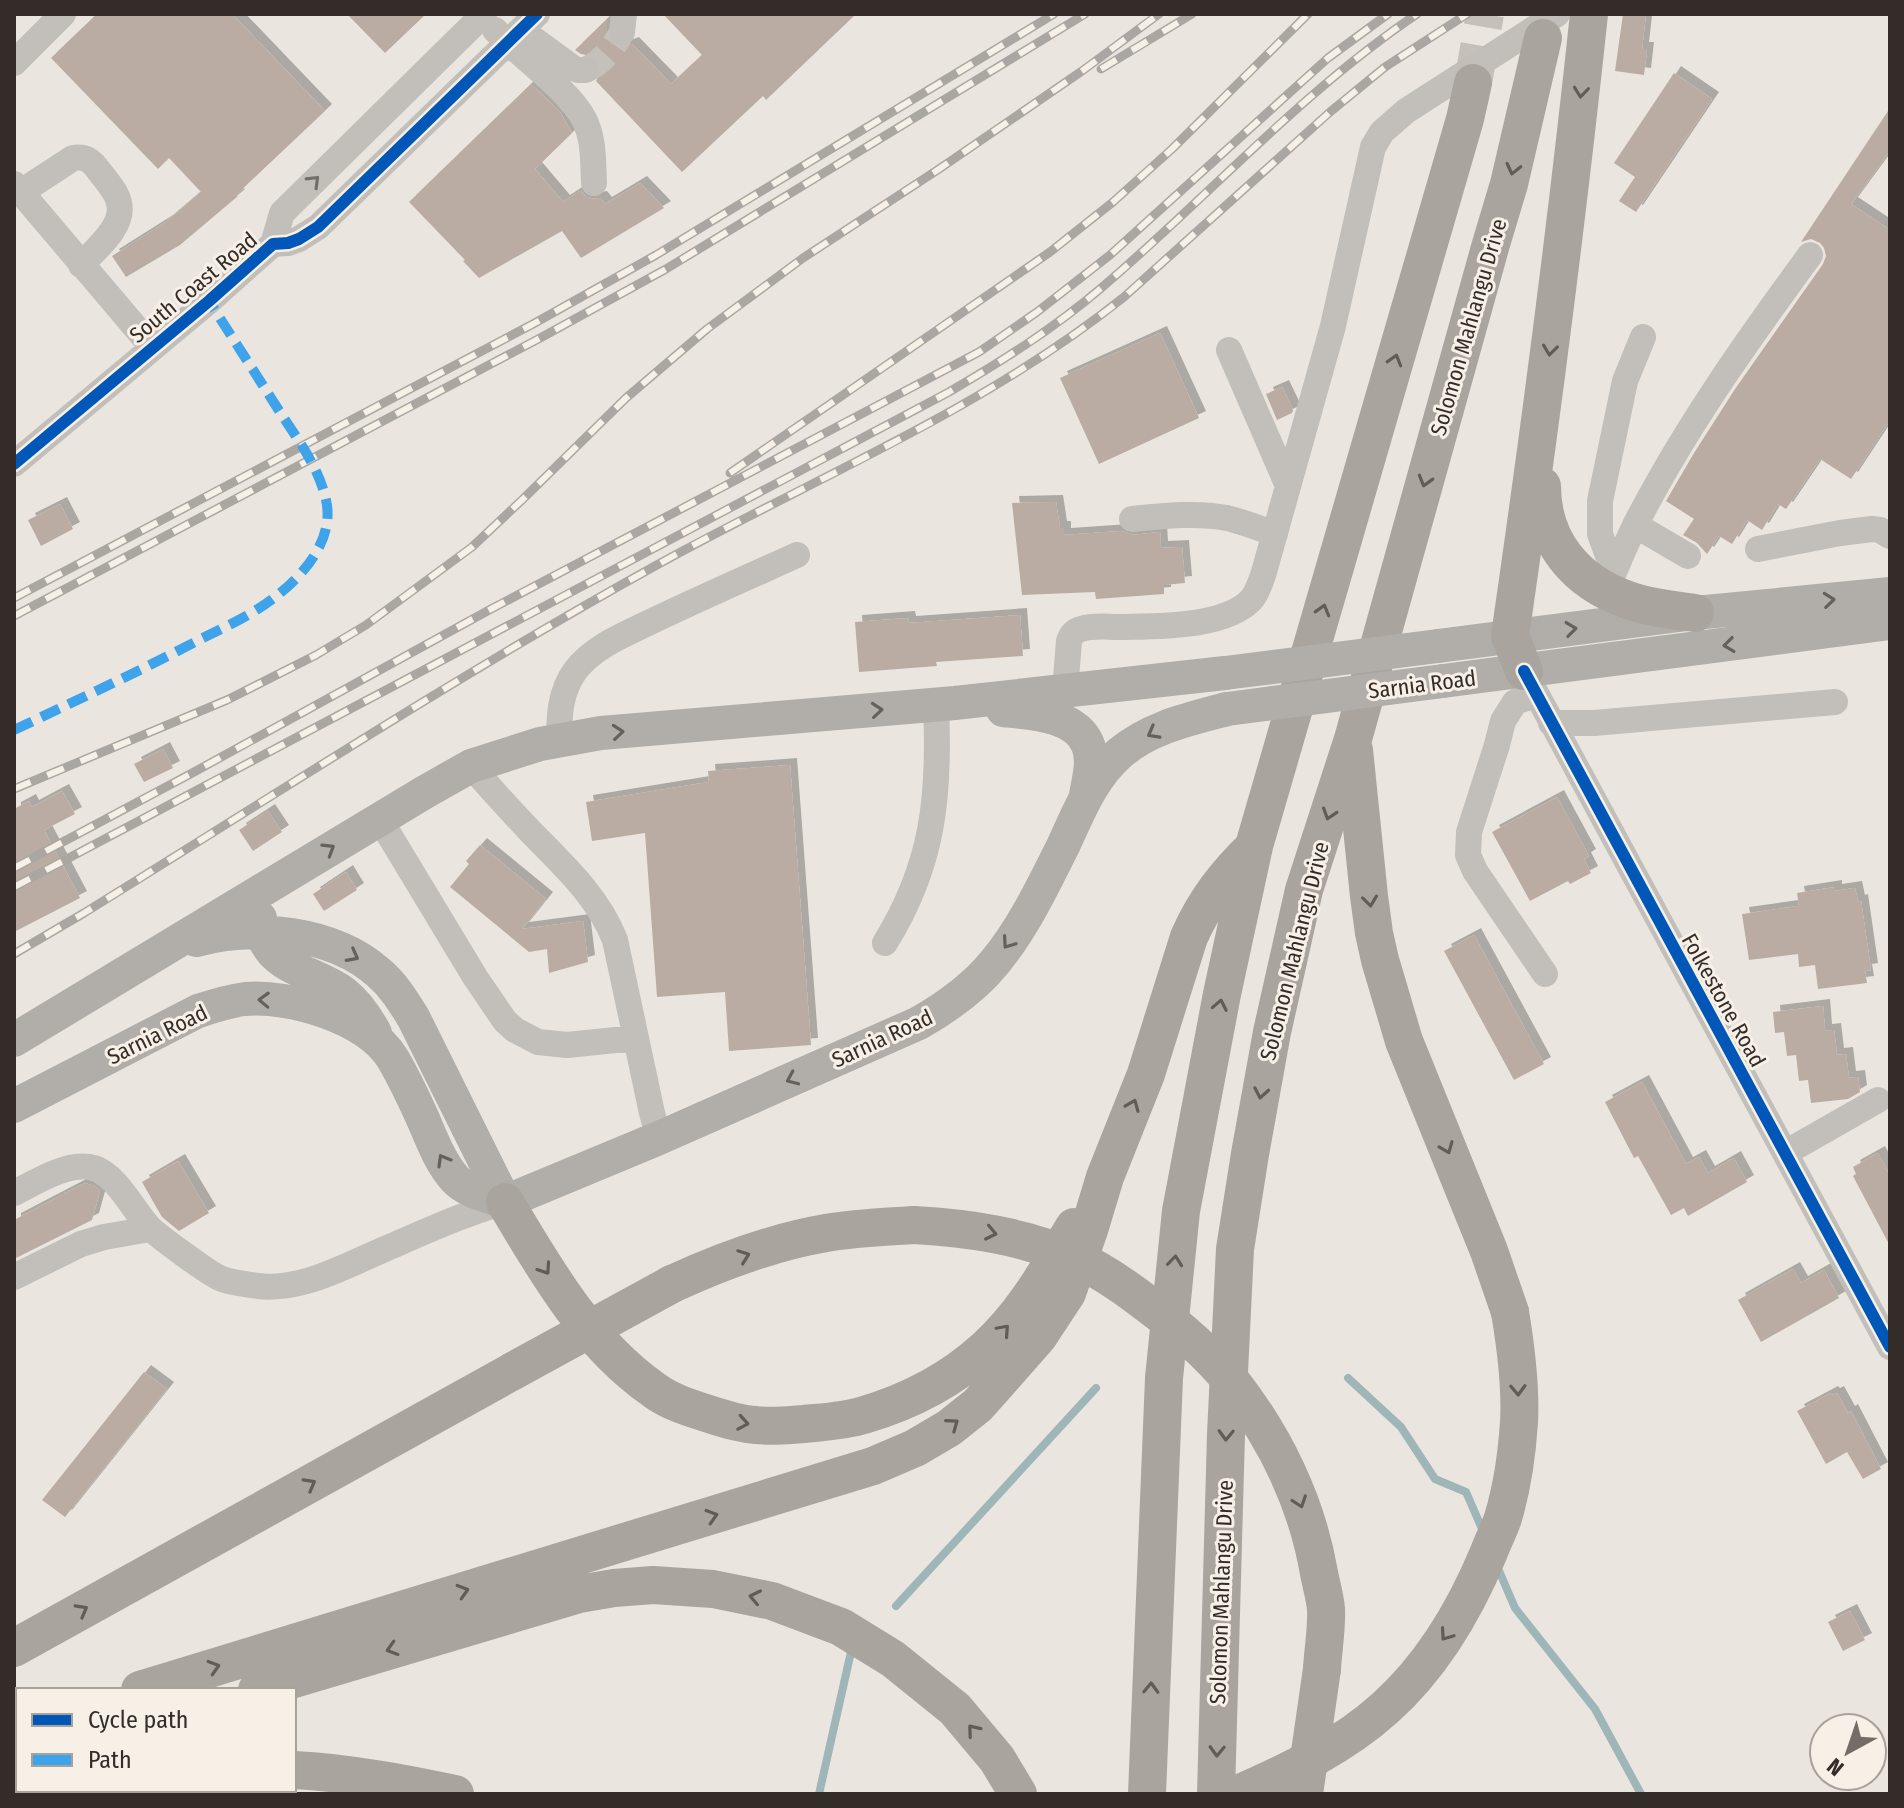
<svg xmlns="http://www.w3.org/2000/svg" width="1904" height="1808" viewBox="0 0 1904 1808" font-family="'Fira Sans Condensed',sans-serif">
	<defs>
		<filter id="shadow"><feDropShadow dx="7" dy="-7" stdDeviation="0" flood-color="#0004"/></filter>
	</defs>
	<rect width="100%" height="100%" fill="#eae6df"/>
	<g fill="none" stroke-linecap="round" stroke-linejoin="round">
		<path stroke="#9eb6b8" stroke-width="8" d="M1348,1378L1401,1427L1435,1479L1466,1492L1483,1531
			M1497,1566L1515,1608L1595,1709L1641,1794
			M896,1606L1096,1388
			M819,1794L851,1652"/>
	</g>
	<path fill="#bbaca3" filter="url(#shadow)" d="M97,14H232L325,111L236,195L238,196L180,245L126,277L112,256L166,222L201,192L169,158L158,169L51,58Z
		M347,14H426L385,53Z
		M663,14H856L766,100L763,96L682,172L596,81L601,71L598,61L592,56L581,54L575,50L607,19V38L612,44L621,48L632,44L671,84L702,55Z
		M1623,14H1646L1642,49H1647L1644,75L1615,71Z
		M1674,73L1712,99L1636,212L1619,201L1635,177L1614,163Z
		M531,84L560,112L572,133L535,169L563,202L580,191L587,197L594,199L600,198L605,204L640,183L664,208L581,258L562,231L479,278L463,261L465,260L409,202Z
		M1890,108V151L1851,204L1890,230V420L1851,479L1820,459L1786,509L1778,504L1762,530L1747,520L1732,544L1719,536L1707,554L1697,543L1683,535L1694,519L1666,501L1694,453L1735,389L1823,264L1826,256L1824,248L1820,243L1811,239L1801,242Z
		M1160,333L1199,418L1099,464L1060,378Z
		M1282,387L1293,410L1292,413L1277,420L1266,394Z
		M1056,502L1060,528H1064V535L1122,531L1133,535L1160,532L1161,548L1182,547L1185,583L1164,585V594L1096,599L1095,592L1022,595L1012,503Z
		M60,504L73,529L41,546L28,520Z
		M1020,615L1023,656L936,662L937,666L859,672L855,622L908,618L909,623Z
		M163,749L173,768L144,782L134,764Z
		M790,765L811,1045L729,1051L725,992L657,997L645,833L592,841L586,802L709,782L708,771Z
		M62,791L75,814L44,830L80,898L14,932V809L29,801L32,807Z
		M1557,797L1589,856L1584,859L1591,873L1570,884L1568,881L1530,901L1492,832Z
		M268,811L282,832L253,851L239,830Z
		M480,845L546,899L522,929L583,921L588,962L549,973L547,949L529,952L450,887L469,864L466,861Z
		M346,872L357,890L324,911L313,894Z
		M1835,887V891L1855,888L1858,902L1861,901L1871,970L1865,971L1867,983L1818,989L1815,965L1799,967L1798,954L1749,960L1742,914L1799,906L1797,893Z
		M1474,935L1544,1064L1514,1080L1444,951Z
		M1823,1006L1825,1031L1834,1030L1837,1055L1846,1054L1849,1078L1858,1077L1860,1092L1848,1099L1811,1103L1808,1080L1799,1081L1796,1055L1787,1056L1784,1032L1775,1033L1773,1012Z
		M1642,1082L1686,1164L1699,1157L1708,1173L1734,1158L1747,1182L1688,1216L1684,1208L1671,1215L1638,1156L1634,1158L1605,1102Z
		M1878,1153L1890,1176V1246L1853,1176L1856,1174L1853,1167Z
		M178,1161L209,1213L179,1231L162,1217L142,1182Z
		M85,1183L94,1186L100,1191L92,1220L14,1259V1220Z
		M1793,1269L1801,1283L1824,1270L1839,1298L1761,1342L1738,1300Z
		M144,1372L167,1389L65,1517L42,1500Z
		M1831,1393L1833,1395L1837,1393L1848,1413L1851,1411L1881,1469L1863,1479L1847,1452L1826,1464L1797,1411Z
		M1850,1611L1865,1640L1843,1651L1828,1622Z"/>
	<g fill="none" stroke-linecap="round" stroke-linejoin="round">
		<path stroke="#c5c1ba" stroke-width="26" stroke-dasharray="26 13" stroke-linecap="butt" d="M585,70C602,63 613,48 622,32"/>
		<path stroke="#c5c1ba" stroke-width="38" stroke-dasharray="38 19" stroke-linecap="butt" d="M1473,83L1485,14"/>
		<path stroke="#c2beb9" stroke-width="26" d="M495,30C519,55 577,96 587,126C594,144 593,164 594,183
			M521,30L573,68L578,70H585
			M622,32L624,14
			M14,63L63,14
			M14,184L153,348
			M21,192L73,158C86,156 92,161 99,171C106,180 117,192 119,203C125,226 95,250 81,265
			M273,244L282,213L484,14
			M1229,350L1288,486
			M14,464L209,301L273,244L288,243L299,239L318,227L537,14
			M1132,519C1163,516 1196,512 1227,518C1243,522 1259,528 1275,534
			M1635,525L1688,556
			M1758,549L1840,533L1872,529L1880,530L1890,536
			M1614,572L1600,534V501L1625,381L1643,337
			M1606,590C1618,564 1628,537 1642,512C1690,421 1750,337 1810,255
			M1524,671L1890,1347
			M1065,691L1069,641C1071,635 1074,631 1081,629C1093,625 1107,627 1119,627C1156,626 1224,628 1251,600C1258,592 1261,581 1264,572L1333,326L1373,147L1382,132L1406,111L1557,14
			M1536,695L1515,702L1503,721L1497,745L1469,832L1468,855L1475,871L1545,974
			M1551,723H1594L1835,702
			M559,741C559,716 560,692 575,671C592,648 621,636 646,624C696,600 746,578 797,555
			M471,766C490,788 510,810 530,831C562,864 598,896 615,940L652,1113L659,1138
			M379,818L475,977L505,1021L515,1030L538,1042L567,1045L635,1038
			M885,943C934,864 940,795 936,705
			M1785,1153L1878,1100
			M14,1193C36,1182 68,1161 94,1168C116,1175 133,1209 148,1226C155,1234 212,1276 222,1279C233,1283 246,1284 258,1286C302,1291 345,1266 385,1249C424,1232 463,1214 505,1202
			M14,1277L81,1244L104,1237L150,1229"/>
		<path stroke="#b1ada8" stroke-width="34" d="M1438,646L1695,613L1890,594
			M1443,681L1890,623
			M1003,710C1030,713 1076,714 1088,745C1094,760 1089,779 1086,795
			M260,918C262,970 312,969 344,993C358,1004 367,1018 375,1033
			M196,940C254,924 333,932 379,973C394,986 403,1001 413,1017L505,1202
			M14,1040L425,792L471,766L540,744L601,733L955,703L1225,673
			M14,1106L198,1011C213,1006 229,1001 245,999C291,995 368,1018 393,1059C404,1078 414,1099 423,1119C432,1140 440,1162 455,1179C467,1192 488,1196 505,1202L659,1138L919,1023C947,1007 974,988 995,962C1023,928 1043,886 1063,846C1078,814 1092,777 1120,753C1151,727 1190,719 1227,709"/>
		<path stroke="#a9a59e" stroke-width="38" d="M1542,486C1542,542 1576,582 1628,600C1650,608 1673,610 1695,613
			M1524,671L1510,636C1540,429 1567,222 1589,14
			M1354,750L1369,896L1374,933L1380,960L1404,1041L1489,1251L1510,1312
			M505,1202C546,1271 587,1343 654,1390C670,1402 690,1408 709,1414C724,1419 740,1424 756,1425C772,1427 788,1425 804,1424C824,1422 845,1421 864,1415C908,1402 951,1380 985,1349C1023,1315 1048,1270 1074,1227
			M672,1284C720,1262 773,1242 826,1233C855,1228 884,1227 914,1225
			M14,1648L513,1371
			M140,1690L873,1466L915,1448L949,1428L978,1405L1038,1337L1067,1293L1089,1230L1105,1177L1146,1074L1189,937C1205,901 1226,874 1254,847
			M257,1690L579,1594L614,1588L653,1585L713,1589L772,1601L841,1627L893,1659L955,1709L997,1759L1018,1794
			M14,1729L18,1727
			M294,1770C349,1773 402,1783 455,1794
			M14,1791L24,1790
			M1147,1794L1164,1378L1181,1211L1222,994L1254,846L1465,119L1473,83
			M1216,1794L1226,1434L1235,1249L1250,1154L1272,1032L1304,890L1353,739L1491,244L1509,184L1543,38
			M1304,1794L1322,1669"/>
		<defs>
			<path id="rail" d="M1101,69L1192,14
				M730,473L1050,252L1113,202L1172,149L1308,14
				M14,598L533,324L656,255L1054,14
				M14,616L542,337L666,269L1085,14
				M14,789L227,700L316,655L366,625L472,547L522,500L626,398L707,329L803,258L939,169L1082,71L1159,14
				M14,868L194,772L491,609L979,352L1037,312L1110,255L1328,58L1388,14
				M14,887L949,392C1002,361 1053,329 1100,289C1206,199 1300,93 1417,14
				M14,954L84,913C273,796 460,674 655,566C812,479 983,410 1124,297L1330,112L1385,67L1467,14"/>
		</defs>
		<use href="#rail" stroke="#aaa7a3" stroke-width="9"/>
		<use href="#rail" stroke="#f6f0e7" stroke-width="6" stroke-dasharray="18" stroke-linecap="butt"/>
		<path stroke="#b1ada8" stroke-width="34" d="M1225,673L1438,646
			M1227,709L1443,681"/>
		<path stroke="#a9a59e" stroke-width="38" d="M914,1225C969,1228 1022,1236 1074,1258C1099,1269 1124,1286 1146,1303C1177,1326 1207,1351 1231,1381C1275,1437 1307,1503 1319,1573C1321,1584 1325,1597 1326,1609C1327,1628 1323,1650 1322,1669
			M513,1371L672,1284
			M1238,1794C1290,1771 1342,1747 1385,1708C1432,1666 1465,1610 1489,1552C1493,1541 1499,1530 1503,1518C1512,1488 1517,1453 1519,1422C1521,1385 1516,1348 1510,1312"/>
		<path stroke="#3ea3eb" stroke-width="10" stroke-dasharray="20 10" stroke-linecap="butt" d="M14,730C75,701 136,673 195,642C222,628 251,616 275,597C304,575 335,539 326,500C319,467 296,437 278,409C255,373 232,337 209,301"/>
		<defs>
			<path id="cycleway" d="M14,464L209,301L273,244L288,243L299,239L318,227L537,14
				M1524,671L1890,1347"/>
		</defs>
		<use href="#cycleway" stroke="#f6f0e7" stroke-width="17"/>
		<use href="#cycleway" stroke="#0057b8" stroke-width="12"/>
	</g>
	<defs><path id="oneway-chevron" d="M-2-3.5L2.5 0L-2 3.5" fill="none" stroke-width="1.6" stroke-linecap="round" stroke-linejoin="round" transform="scale(2)"/></defs>
	<g stroke="#625c57">
		<use href="#oneway-chevron" transform="translate(1581 92) rotate(96)"/>
		<use href="#oneway-chevron" transform="translate(1513 169) rotate(103)"/>
		<use href="#oneway-chevron" transform="translate(1550 350) rotate(97)"/>
		<use href="#oneway-chevron" transform="translate(1395 360) rotate(-74)"/>
		<use href="#oneway-chevron" transform="translate(1425 481) rotate(106)"/>
		<use href="#oneway-chevron" transform="translate(1323 610) rotate(-74)"/>
		<use href="#oneway-chevron" transform="translate(1329 814) rotate(108)"/>
		<use href="#oneway-chevron" transform="translate(1370 901) rotate(83)"/>
		<use href="#oneway-chevron" transform="translate(1220 1005) rotate(-79)"/>
		<use href="#oneway-chevron" transform="translate(1261 1093) rotate(100)"/>
		<use href="#oneway-chevron" transform="translate(1133 1105) rotate(-68)"/>
		<use href="#oneway-chevron" transform="translate(1447 1148) rotate(68)"/>
		<use href="#oneway-chevron" transform="translate(991 1233) rotate(12)"/>
		<use href="#oneway-chevron" transform="translate(744 1256) rotate(-20)"/>
		<use href="#oneway-chevron" transform="translate(1175 1261) rotate(-84)"/>
		<use href="#oneway-chevron" transform="translate(545 1269) rotate(56)"/>
		<use href="#oneway-chevron" transform="translate(1004 1330) rotate(-48)"/>
		<use href="#oneway-chevron" transform="translate(1518 1390) rotate(88)"/>
		<use href="#oneway-chevron" transform="translate(743 1423) rotate(10)"/>
		<use href="#oneway-chevron" transform="translate(953 1424) rotate(-36)"/>
		<use href="#oneway-chevron" transform="translate(1226 1435) rotate(92)"/>
		<use href="#oneway-chevron" transform="translate(310 1484) rotate(-29)"/>
		<use href="#oneway-chevron" transform="translate(1300 1502) rotate(71)"/>
		<use href="#oneway-chevron" transform="translate(712 1516) rotate(-17)"/>
		<use href="#oneway-chevron" transform="translate(463 1591) rotate(-17)"/>
		<use href="#oneway-chevron" transform="translate(755 1597) rotate(-168)"/>
		<use href="#oneway-chevron" transform="translate(82 1610) rotate(-29)"/>
		<use href="#oneway-chevron" transform="translate(1446 1635) rotate(125)"/>
		<use href="#oneway-chevron" transform="translate(392 1649) rotate(163)"/>
		<use href="#oneway-chevron" transform="translate(214 1667) rotate(-17)"/>
		<use href="#oneway-chevron" transform="translate(1151 1688) rotate(-88)"/>
		<use href="#oneway-chevron" transform="translate(973 1730) rotate(-130)"/>
		<use href="#oneway-chevron" transform="translate(1217 1751) rotate(92)"/>
	</g>
	<use stroke="#736e69" href="#oneway-chevron" transform="translate(314 181) rotate(-45)"/>
	<g stroke="#65605b">
		<use href="#oneway-chevron" transform="translate(1829 600) rotate(-6)"/>
		<use href="#oneway-chevron" transform="translate(1571 629) rotate(-7)"/>
		<use href="#oneway-chevron" transform="translate(1729 645) rotate(173)"/>
		<use href="#oneway-chevron" transform="translate(877 710) rotate(-5)"/>
		<use href="#oneway-chevron" transform="translate(618 732) rotate(-5)"/>
		<use href="#oneway-chevron" transform="translate(1153 733) rotate(151)"/>
		<use href="#oneway-chevron" transform="translate(329 849) rotate(-32)"/>
		<use href="#oneway-chevron" transform="translate(1008 943) rotate(125)"/>
		<use href="#oneway-chevron" transform="translate(353 956) rotate(28)"/>
		<use href="#oneway-chevron" transform="translate(264 1000) rotate(-178)"/>
		<use href="#oneway-chevron" transform="translate(792 1079) rotate(156)"/>
		<use href="#oneway-chevron" transform="translate(443 1160) rotate(-120)"/>
	</g>
	<g text-anchor="middle" stroke-width="6" stroke-linejoin="round" paint-order="stroke">
		<g font-size="22" fill="#332c28" stroke="#f6f0e7">
			<text transform="translate(193 287) rotate(-40)" y="8">South Coast Road</text>
			<text transform="translate(1468 327) rotate(-74)" y="8">Solomon Mahlangu Drive</text>
			<text transform="translate(1422 684) rotate(-7)" y="8">Sarnia Road</text>
			<text transform="translate(1294 951) rotate(-76)" y="8">Solomon Mahlangu Drive</text>
			<text transform="translate(1724 1000) rotate(61)" y="8">Folkestone Road</text>
			<text transform="translate(157 1034) rotate(-26)" y="8">Sarnia Road</text>
			<text transform="translate(882 1038) rotate(-25)" y="8">Sarnia Road</text>
			<text transform="translate(1221 1592) rotate(-88)" y="8">Solomon Mahlangu Drive</text>
		</g>
	</g>
	<rect width="1904" height="1808" fill="none" stroke="#332c28" stroke-width="32"/>
	<rect x="16" y="1688" width="280" height="104" fill="#f6f0e7" stroke="#a8a29b" stroke-width="2"/>
	<rect x="32" y="1714" width="40" height="12" fill="#0057b8" stroke="#a8a29b" stroke-width="2"/>
	<text x="88" y="1728" font-size="24" fill="#332c28">Cycle path</text>
	<rect x="32" y="1754" width="40" height="12" fill="#3ea3eb" stroke="#a8a29b" stroke-width="2"/>
	<text x="88" y="1768" font-size="24" fill="#332c28">Path</text>
	<g transform="translate(1848 1752) rotate(220)"><circle r="38" fill="#f6f0e7" stroke="#a8a29b" stroke-width="2"/>
	<path d="M0-6L14 30L0 20L-14 30Z" fill="#736d68"/>
	<text y="-12" font-size="22" font-weight="bold" text-anchor="middle" fill="#332c28">N</text>
	</g>
</svg>
